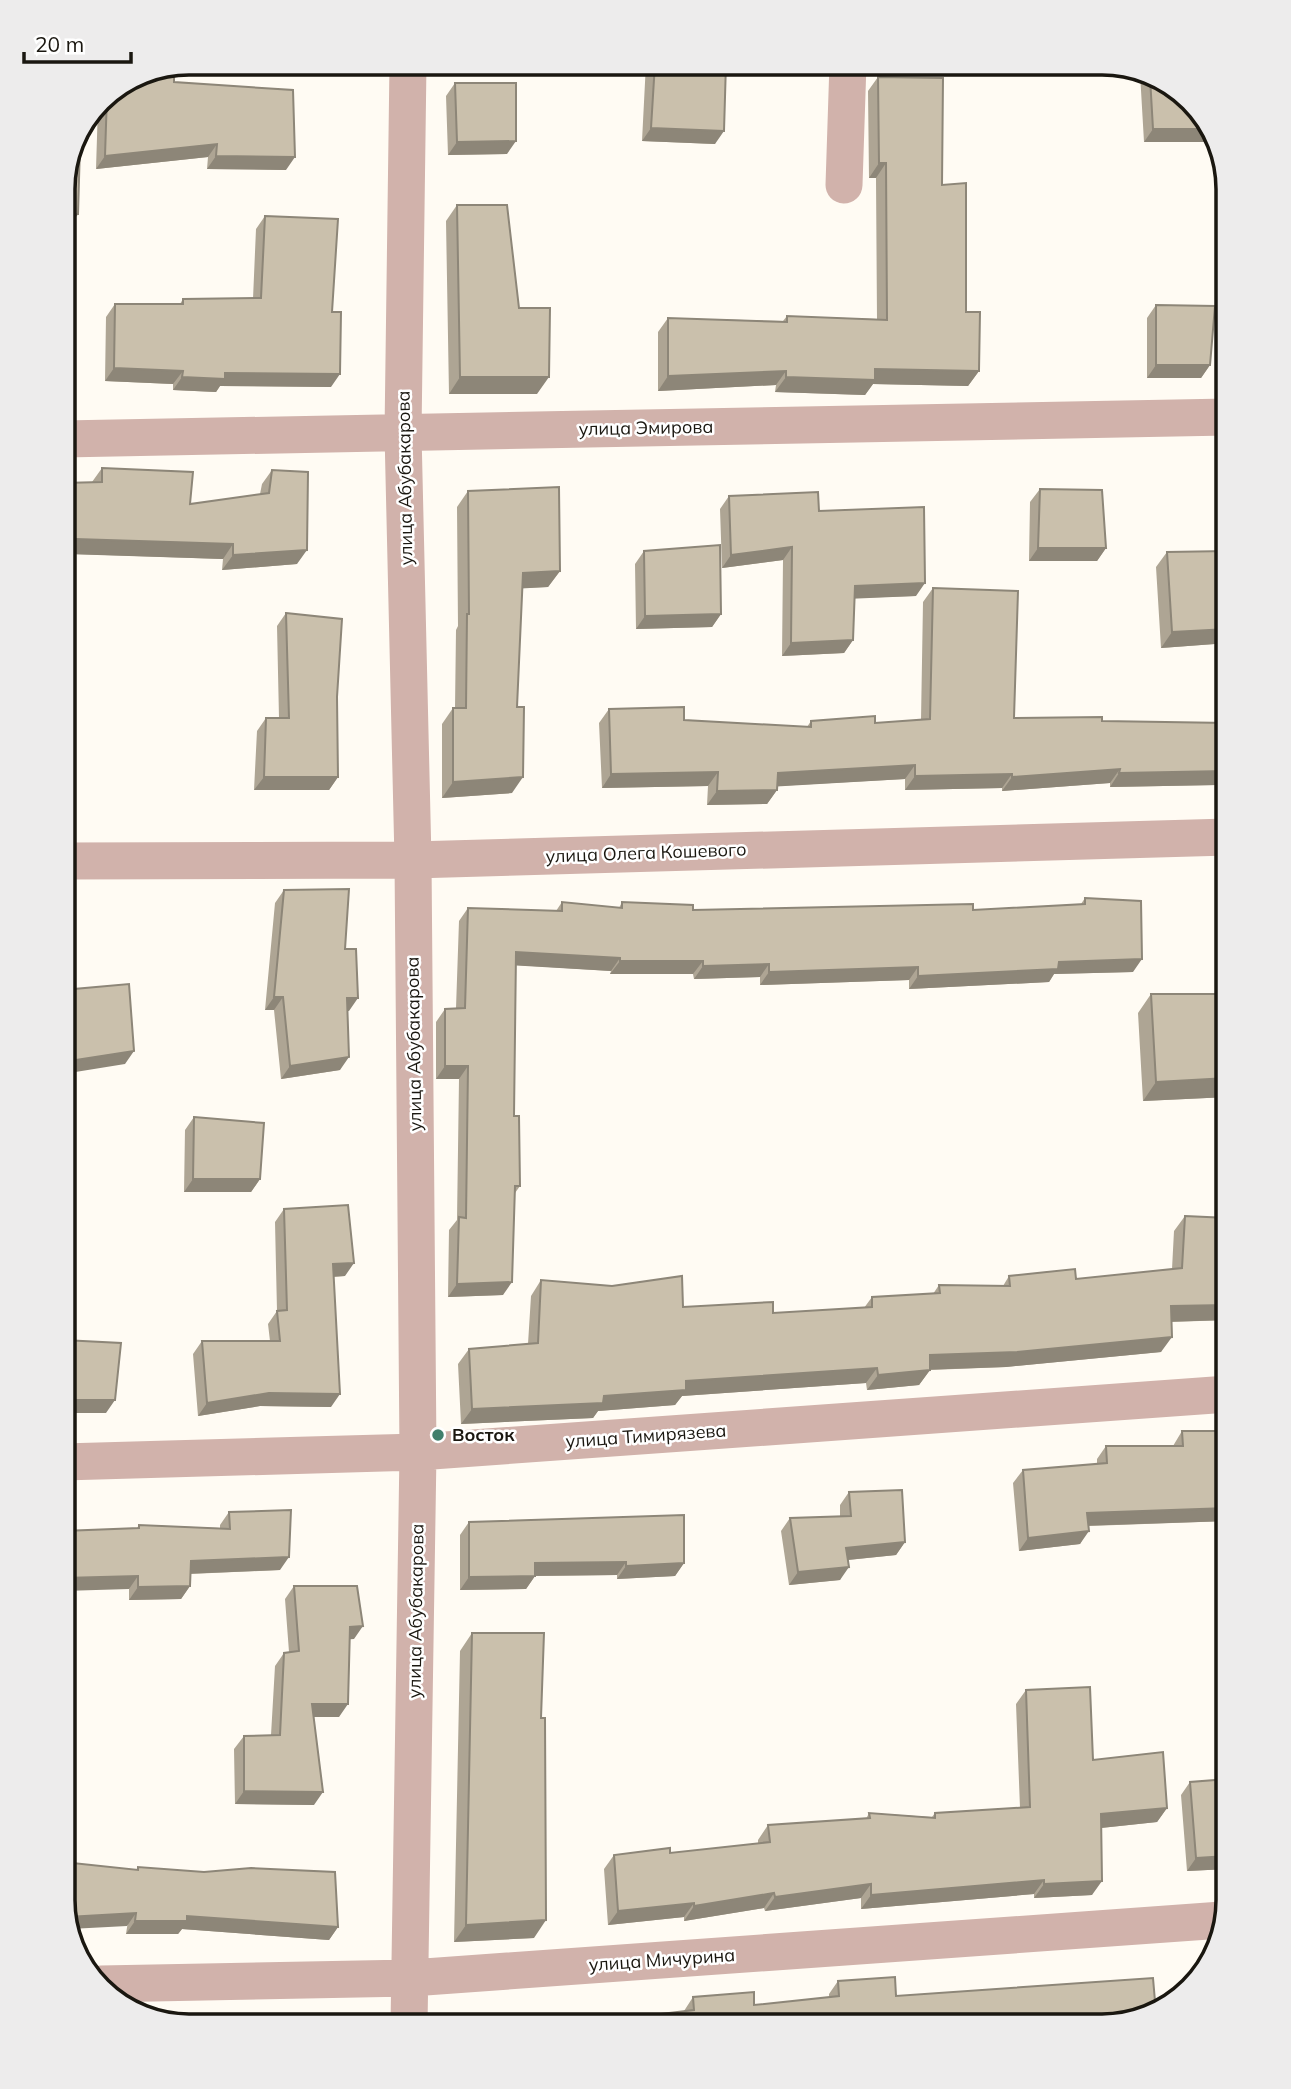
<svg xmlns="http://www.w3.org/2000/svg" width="1291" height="2089" viewBox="0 0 1291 2089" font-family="Mulish,sans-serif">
	<rect width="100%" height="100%" fill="#fffbf3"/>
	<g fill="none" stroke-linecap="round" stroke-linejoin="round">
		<path stroke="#d1b2ab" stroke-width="37" d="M408,63L403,433L413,860L418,1452L409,2026
			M844,185L848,63
			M63,439L1228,417
			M63,861L413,860L1228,837
			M63,1462L418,1452L1228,1394
			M101,1984L411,1978L1222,1920"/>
	</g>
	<path fill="#aea594" d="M646,63H726L715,144L642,141Z
		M141,72L174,82L286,170L207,169L208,157L96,169L98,105L100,100Z
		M1140,73L1172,84L1215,133L1144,142Z
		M878,77L942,185L979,371L968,386L873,384L865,395L775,392L776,385L658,391V332L668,318L783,321L787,316L877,319L876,178H869L868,91Z
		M455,83L507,154L448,155L446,96Z
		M457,205L519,308L537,394H449L446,221Z
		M265,216L332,312L331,387L220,386L216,392L173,390V384L105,381L106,317L115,304H180L183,299H253L256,229Z
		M1156,305L1210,365L1201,378H1147V318Z
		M102,468L190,504L260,494L262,484L272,470L297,564L222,570L223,559L75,554L65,570H63V483L92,482Z
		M1040,489L1106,548L1097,561H1029L1030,502Z
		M468,491L560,571L548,587L522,588L512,793L442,798V724L453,708H455L456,630L458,626L457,507Z
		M729,496L819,511L916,596L854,598L853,640L844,653L782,656L783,560L722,568L720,509Z
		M644,551L721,614L712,627L636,629L635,564Z
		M1167,552L1228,643L1161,648L1156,567Z
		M933,588L1014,718L1102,721L1220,723L1228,712V790L1216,789L1217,785L1110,787V783L1002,791V788L905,790V779L777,786V790L767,804L707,805L708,786L602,788L599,723L609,709L684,720L807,727L811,721L875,723L921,720L923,602Z
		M286,613L338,777L329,790H254L257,731L266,718H279L277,626Z
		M284,890L345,949L349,1011H348L340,1070L281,1079L274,1010H265L275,903Z
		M1085,898L1133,972L1054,974L1049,982L909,989V980L760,985V977L694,979L693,974H610L611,971L516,965L514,1116L520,1186L515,1193L503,1295L448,1297L449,1230L457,1220L459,1079H436V1022L445,1009L456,1008L459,921L468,908L556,911L562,902L619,908L622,902L693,910H973L1081,904Z
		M1151,994H1228V1097L1143,1101L1138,1013Z
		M194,1117L260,1179L251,1192H184L185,1130Z
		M284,1209L345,1276L334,1277L331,1407L260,1406L198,1416L193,1354L202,1341H270L268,1324L277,1311L275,1222Z
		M1185,1216L1228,1218V1320L1171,1322L1161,1352L1006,1367L930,1370L919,1385L867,1390L866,1383L682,1396L675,1405L598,1411L593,1418L461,1424L458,1364L469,1349L528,1344L531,1296L541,1280L683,1307L773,1313L864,1308L872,1297L933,1294L939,1285L1003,1286L1009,1276L1076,1279L1172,1269L1174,1231Z
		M1182,1431H1228V1521L1089,1526L1080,1544L1019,1551L1013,1483L1023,1470L1097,1464V1459L1106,1446H1173Z
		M849,1492L905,1542L896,1555L848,1560L840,1580L789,1585L781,1531L790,1518L840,1516V1505Z
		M229,1512L280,1570L190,1574V1586L181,1599L129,1600V1589L137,1528L139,1525L220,1528V1525Z
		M469,1522L684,1563L675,1576L617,1579V1575L535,1576L526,1589L460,1590V1535Z
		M294,1586L354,1639H349L339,1717H314V1805L235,1804L234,1749L244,1736L271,1735L275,1666L284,1653L289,1652L285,1599Z
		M472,1633L534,1938L454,1942L460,1651Z
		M1026,1690L1093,1760L1167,1808L1157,1822L1101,1828L1092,1895L1034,1898V1894L861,1909V1898L765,1911L764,1908L684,1921V1917L608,1925L604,1869L614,1855L670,1853L758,1844V1840L768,1825L866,1819L869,1813L932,1817L935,1813L1020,1808L1016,1704Z
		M1190,1782L1228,1869L1187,1871L1181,1795Z
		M138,1867L338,1927L329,1940L182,1929L178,1934H126L136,1870Z
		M1202,1964L1207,1970L1191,1983V1979Z
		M838,1981L896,1996L1102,2026H606L610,2020L684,2011L693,1997L754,2005L829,1997V1994Z"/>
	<path fill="#8d8678" d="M651,128L724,131L715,144L642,141Z
		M1153,129H1212L1215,133L1217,142H1144Z
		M516,141L507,154L448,155L457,142Z
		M217,144L208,157L96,169L105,156Z
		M216,156L295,157L286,170L207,169Z
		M879,163H886L876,178H869Z
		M78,214L69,227H63V215Z
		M1156,365H1210L1201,378H1147Z
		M114,368L183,371L173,384L105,381Z
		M875,369L979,371L968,386L873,384L865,395L775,392L786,377Z
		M786,371L776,385L658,391L668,376Z
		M225,373L340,374L331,387L220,386L216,392L173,390L182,377Z
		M460,377H549L537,394H449Z
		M76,539L233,544L223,559L66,554Z
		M792,547L783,560L722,568L731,555Z
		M1038,548H1106L1097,561H1029Z
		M307,550L297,564L222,570L233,555Z
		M63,555L75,556L65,570H63Z
		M560,571L548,587L512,589L523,573Z
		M925,583L916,596L846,599L855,586Z
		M721,614L712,627L636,629L645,616Z
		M1228,629V643L1161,648L1172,632Z
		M853,640L844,653L782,656L791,643Z
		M915,765L905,779L768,787L778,773Z
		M1120,769L1110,783L1002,791L1012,777Z
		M1226,771L1217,785L1110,787L1119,773Z
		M718,772L708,786L602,788L611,774Z
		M1012,774L1002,788L905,790L915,776Z
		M1226,775H1228V790L1216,789Z
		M264,777H338L329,790H254Z
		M523,777L512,793L442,798L453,782Z
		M777,790L767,804L707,805L717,791Z
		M516,952L620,958L611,971L507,965Z
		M1142,959L1133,972L1054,974L1049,982L909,989L918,976L1059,962Z
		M620,961H703L693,974H610Z
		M769,964L760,977L694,979L703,966Z
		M918,967L909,980L760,985L769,972Z
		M274,997H283L274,1010H265Z
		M347,998H358L349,1011H338Z
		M134,1051L125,1064L63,1074V1062Z
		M349,1057L340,1070L281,1079L290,1066Z
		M445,1066H468L459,1079H436Z
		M1228,1078V1097L1143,1101L1156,1082Z
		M193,1179H260L251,1192H184Z
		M354,1263L345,1276L324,1277L333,1264Z
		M512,1282L503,1295L448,1297L457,1284Z
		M1228,1305V1320L1160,1322L1171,1306Z
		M1172,1337L1161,1352L1006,1367L919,1370L930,1355Z
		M877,1368L866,1383L682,1396L675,1405L598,1411L593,1418L461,1424L472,1409L604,1396L686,1381Z
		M930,1370L919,1385L867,1390L878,1375Z
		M269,1393L340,1394L331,1407L260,1406L198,1416L207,1403Z
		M63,1400H115L106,1413H63Z
		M1228,1508V1521L1078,1526L1087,1513Z
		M1089,1531L1080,1544L1019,1551L1028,1538Z
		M905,1542L896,1555L837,1561L846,1548Z
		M289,1557L280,1570L182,1574L191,1561Z
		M626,1562L617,1575L526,1576L535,1563Z
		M684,1563L675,1576L617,1579L626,1566Z
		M849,1567L840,1580L789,1585L798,1572Z
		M138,1576L129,1589L63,1591V1578Z
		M535,1576L526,1589L460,1590L469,1577Z
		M190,1586L181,1599L129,1600L138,1587Z
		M363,1626L354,1639L340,1640L350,1627Z
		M312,1704H348L339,1717H303Z
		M244,1791L323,1792L314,1805L235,1804Z
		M1167,1808L1157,1822L1091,1829L1101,1814Z
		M1228,1856V1869L1187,1871L1196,1858Z
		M1044,1880L1034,1894L861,1909L871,1895Z
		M1102,1881L1092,1895L1034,1898L1044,1884Z
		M871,1884L861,1898L765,1911L775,1897Z
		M774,1893L764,1908L684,1921L694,1906Z
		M694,1903L684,1917L608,1925L618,1911Z
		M136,1913L127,1926L70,1929L67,1917Z
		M187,1916L338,1927L329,1940L182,1929L178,1934H126L135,1921Z
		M546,1920L534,1938L454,1942L466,1925Z"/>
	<path fill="#cac0ac" stroke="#8d8678" stroke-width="2" d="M655,63H726L724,131L651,128Z
		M159,69L174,70V82L293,90L295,157L216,156L217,144L105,156L107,95L141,72Z
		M878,77L943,78L942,185L966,183V312H980L979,371L875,369V380L786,377V371L668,376V318L787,322V316L887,320L886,163H879Z
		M1150,77L1172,84L1212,129H1153Z
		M455,83H516V141L457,142Z
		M80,145L78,214L63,215V181Z
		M457,205H507L519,308H550L549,377H460Z
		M265,216L338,219L332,312H341L340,374L225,373V379L182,377L183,371L114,368L115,304H183V299L261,298Z
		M1156,305L1215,306L1210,365H1156Z
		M102,468L193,472L190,504L269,493L272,470L308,472L307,550L233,555V544L76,539L75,556L63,555V483L102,482Z
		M559,487L560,571L523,573L517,707H524L523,777L453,782V708H466L467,614H469L468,491Z
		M1040,489L1102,490L1106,548H1038Z
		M818,492L819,511L924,507L925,583L855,586L853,640L791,643L792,547L731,555L729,496Z
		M720,545L721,614L645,616L644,551Z
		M1228,551V629L1172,632L1167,552Z
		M933,588L1018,591L1014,718L1102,717V721L1228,723V775H1226V771L1119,773L1120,769L1012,777V774L915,776V765L778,773L777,790L717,791L718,772L611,774L609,709L684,707V720L811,727V721L875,716V723L930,719Z
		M286,613L342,619L337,697L338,777H264L266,718H289Z
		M349,889L345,949H356L358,998H347L349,1057L290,1066L283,997H274L284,890Z
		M1085,898L1141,901L1142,959L1059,962L1058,969L918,976V967L769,972V964L703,966V961H620V958L516,952L514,1116H519L520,1186H515L512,1282L457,1284L459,1217L466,1218L468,1066H445V1009L465,1008L468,908L562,911V902L622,908V902L693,905V910L973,904V910L1085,904Z
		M129,984L134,1051L63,1062V990Z
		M1151,994H1228V1078L1156,1082Z
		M194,1117L264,1123L260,1179H193Z
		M348,1205L354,1263L333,1264L340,1394L269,1393L207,1403L202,1341H280L277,1311L287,1310L284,1209Z
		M1185,1216L1228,1218V1305L1171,1306L1172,1337L1017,1352L930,1355V1370L878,1375L877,1368L686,1381V1390L604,1396L603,1403L472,1409L469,1349L538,1343L541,1280L612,1286L682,1276L683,1307L773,1302V1313L872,1307V1297L940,1293L939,1285L1010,1286L1009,1276L1075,1269L1076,1279L1182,1268Z
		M63,1340L121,1343L115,1400H63Z
		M1182,1431H1228V1508L1087,1513L1089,1531L1028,1538L1023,1470L1107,1463L1106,1446H1183Z
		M902,1490L905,1542L846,1548L849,1567L798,1572L790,1518L851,1516L849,1492Z
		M291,1510L289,1557L191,1561L190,1586L138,1587V1576L63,1578V1531L139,1528V1525L230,1529L229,1512Z
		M684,1515V1563L626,1566V1562L535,1563V1576L469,1577V1522Z
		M294,1586H357L363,1626L350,1627L348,1704H312L323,1792L244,1791V1736L280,1735L284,1653L299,1651Z
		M472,1633H544L541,1718H545L546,1920L466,1925Z
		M1090,1687L1093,1760L1163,1752L1167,1808L1101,1814L1102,1881L1044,1884V1880L871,1895V1884L775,1897L774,1893L694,1906V1903L618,1911L614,1855L670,1848V1853L770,1842L768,1825L870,1818L869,1813L935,1818V1813L1030,1807L1026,1690Z
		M1228,1779V1856L1196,1858L1190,1782Z
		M63,1862L138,1870V1867L204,1872L251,1868L335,1872L338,1927L187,1916V1921H135L136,1913L67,1917L63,1900Z
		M1209,1963L1207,1970L1203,1973L1202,1964Z
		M895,1977L896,1996L1153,1978L1156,2013L1102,2026H611L610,2020L694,2010L693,1997L754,1992V2005L839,1996L838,1981Z
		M293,2020L342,2026H294Z"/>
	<circle fill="#407f6c" stroke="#fff" stroke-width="2.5" cx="438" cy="1435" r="7"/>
	<g text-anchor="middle" stroke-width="5" stroke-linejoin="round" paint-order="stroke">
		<g font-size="18" fill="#1a1710" stroke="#fff">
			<text transform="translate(646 428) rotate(-1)" y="6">улица Эмирова</text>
			<text transform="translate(405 478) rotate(-91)" y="6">улица Абубакарова</text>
			<text transform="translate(646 853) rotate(-2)" y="6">улица Олега Кошевого</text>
			<text transform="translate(414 1044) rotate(-91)" y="6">улица Абубакарова</text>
			<text transform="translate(646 1436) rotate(-4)" y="6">улица Тимирязева</text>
			<text transform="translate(416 1611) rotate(-89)" y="6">улица Абубакарова</text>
			<text transform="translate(662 1960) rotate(-4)" y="6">улица Мичурина</text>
		</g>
		<g font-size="18" font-weight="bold" fill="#1a1710" stroke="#fff" text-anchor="start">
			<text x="452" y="1441">Восток</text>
		</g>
	</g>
	<path d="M0 0H1291V2089H0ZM189 75H1102A114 114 0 0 1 1216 189V1900A114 114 0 0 1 1102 2014H189A114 114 0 0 1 75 1900V189A114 114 0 0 1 189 75Z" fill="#edecec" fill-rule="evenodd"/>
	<path fill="none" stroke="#1a1710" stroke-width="3.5" d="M189 75H1102A114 114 0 0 1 1216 189V1900A114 114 0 0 1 1102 2014H189A114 114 0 0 1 75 1900V189A114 114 0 0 1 189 75Z"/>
	<path d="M24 52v10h107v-10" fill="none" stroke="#1a1710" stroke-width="3.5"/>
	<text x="35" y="52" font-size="21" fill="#1a1710" stroke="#ffffff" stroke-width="5" paint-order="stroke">20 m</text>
</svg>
